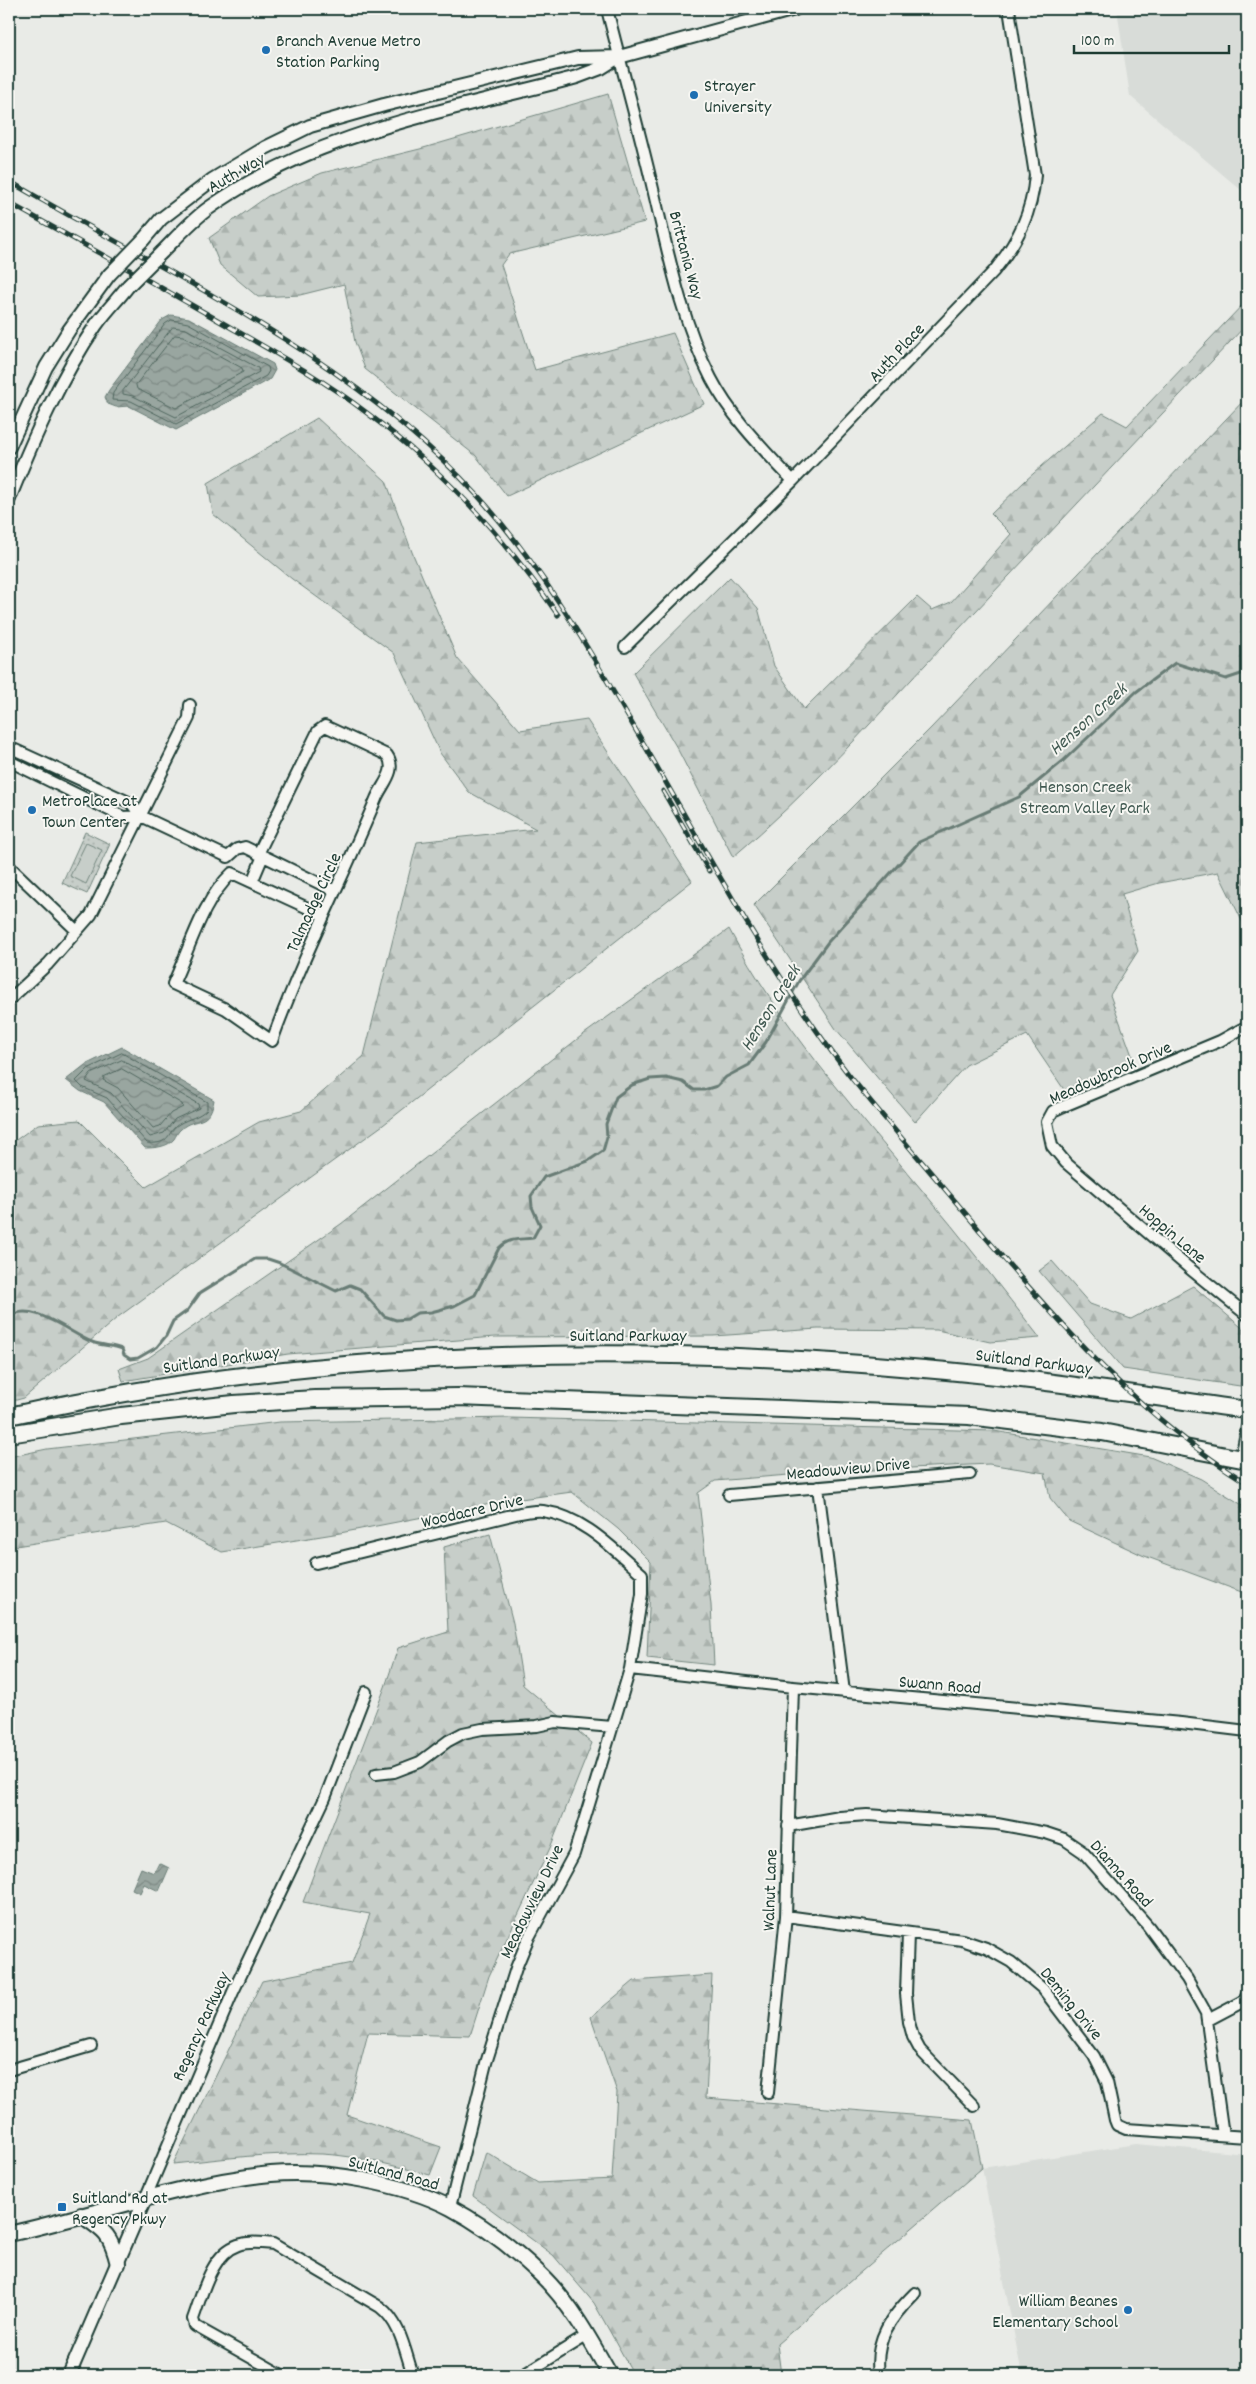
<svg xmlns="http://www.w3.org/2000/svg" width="1256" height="2384" viewBox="0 0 1256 2384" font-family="Dekko,sans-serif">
	<defs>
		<pattern id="grass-dots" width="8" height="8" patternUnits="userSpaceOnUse" patternTransform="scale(1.25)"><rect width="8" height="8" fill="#c7cec9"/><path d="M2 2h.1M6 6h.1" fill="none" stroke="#aab2ad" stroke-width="1.8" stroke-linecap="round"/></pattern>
		<pattern id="forest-firs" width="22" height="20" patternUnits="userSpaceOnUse" patternTransform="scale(1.25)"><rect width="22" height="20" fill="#c7cec9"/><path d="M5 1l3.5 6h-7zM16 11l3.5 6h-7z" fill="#aab2ad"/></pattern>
		<pattern id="water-waves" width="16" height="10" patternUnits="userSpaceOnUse" patternTransform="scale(1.25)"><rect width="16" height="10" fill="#99a6a0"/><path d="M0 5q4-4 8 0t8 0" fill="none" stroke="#7c8883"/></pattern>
	</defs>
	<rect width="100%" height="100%" fill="#e9ebe7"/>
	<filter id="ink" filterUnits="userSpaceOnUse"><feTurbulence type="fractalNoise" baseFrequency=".02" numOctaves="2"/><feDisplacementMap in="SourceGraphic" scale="10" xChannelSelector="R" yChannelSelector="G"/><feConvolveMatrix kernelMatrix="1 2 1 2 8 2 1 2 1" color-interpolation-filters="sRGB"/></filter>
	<g filter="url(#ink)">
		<path fill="#d8dcd8" d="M1117,9H1247V195L1130,96Z
			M1136,2144L1247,2154V2375H1022L982,2168Z"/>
		<path fill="url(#grass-dots)" stroke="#73867e" d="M85,832L110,844L87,894L62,883Z"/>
		<path fill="url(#forest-firs)" stroke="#73867e" d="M608,94L645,222L509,254L501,265L535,370L673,333L704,404L507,496L476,456L365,369L355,342L344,284L300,295L258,297L220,265L209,238L268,196L322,173L420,149Z
			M1247,300V324C1145,432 1043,540 941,648C874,719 808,794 733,857L677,748L633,673L730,577L758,608L774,666L804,709L917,597L932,610L951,602L1011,534L991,514L1026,480L1103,413L1127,426Z
			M1247,397V931L1218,872L1159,883L1122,894L1138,951L1110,995L1134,1061L1065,1091L1027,1035L966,1065L915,1122L836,1029L754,905L932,727Z
			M317,418L386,481L412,552L457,658L520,730L587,720L692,881L383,1125L118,1317L24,1398L9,1402V1145L38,1124L79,1120L146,1187L259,1122L301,1111L364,1056L417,842L536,829L469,792L440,753L394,653L292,579L213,514L208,483Z
			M729,929C780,1025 852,1106 921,1189C962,1237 1001,1288 1040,1338L990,1342L937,1330L818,1329L713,1336L495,1337L288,1354L123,1381L119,1369L148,1358L341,1224L580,1037Z
			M1052,1261L1090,1304L1131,1319L1193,1286L1247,1332V1367L1240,1386L1123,1369L1039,1271Z
			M510,1418L994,1431L1150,1457L1201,1479L1247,1508V1594L1142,1555L1069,1521L1050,1498L1045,1473L989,1464L813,1473L715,1481L698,1493L711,1605L714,1665L647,1658L651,1562L618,1529L572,1492L506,1501L340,1533L222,1552L166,1523L9,1547V1457L47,1449L280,1422Z
			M490,1534L513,1623L523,1685L592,1743L550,1848L489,1976L470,2036L368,2033L347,2115L441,2147L430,2175C395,2166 359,2156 322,2154C272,2152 222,2159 173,2164L262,1981L352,1963L370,1914L303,1902L385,1687L398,1648L448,1632L444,1547Z
			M712,1975L706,2098L972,2120L982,2168L777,2344L781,2375H634L594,2303L553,2255L473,2196L486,2152L538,2183L612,2179L617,2092L591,2017L634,1981Z"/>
		<path fill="#c7cec9" stroke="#73867e" d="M86,843L102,850L86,884L70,876Z"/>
		<path fill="url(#water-waves)" stroke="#687c75" d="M171,315L189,318L273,364L275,370L270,379L176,430L129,406L116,407L108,404L105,397L109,390L162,320Z
			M122,1047L214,1100C209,1128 195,1116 181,1129C178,1131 176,1136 174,1139C168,1147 155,1148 145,1148L104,1102L80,1091L66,1080L85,1065Z
			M159,1863L169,1868L159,1891L144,1884L140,1893L132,1889L141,1868L154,1873Z"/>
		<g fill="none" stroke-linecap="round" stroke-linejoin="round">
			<path stroke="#50675f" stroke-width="1" d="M172,320L188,323L268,367L269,371L266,376L176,424L131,401L112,400L113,393L165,324Z
				M173,327L186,329L258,368L259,372L176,417L133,396L123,394V391Z
				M175,335L183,336L242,368L243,372L176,408L137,389L136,385Z
				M122,1053L207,1102V1109C198,1118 189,1118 179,1124C166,1132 172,1145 147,1143L107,1098L82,1087L76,1081L88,1069Z
				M122,1060L198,1104L199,1108L175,1119L164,1133L150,1137L111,1093L86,1081L91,1074Z
				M122,1069L182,1104L183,1107L171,1113L160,1126L153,1128L118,1088L103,1080L104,1077Z"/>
			<path stroke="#687c75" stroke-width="3" d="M9,1318C29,1298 71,1334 92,1342C102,1346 113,1345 122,1349L124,1355L130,1359L138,1358L157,1347L166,1336L173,1321L187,1311L200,1293L255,1259H268L280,1263L336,1291L350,1285L360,1289L384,1316L396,1320L407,1319L417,1313L431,1312L454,1306L475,1295L499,1248C509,1237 520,1240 533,1238L540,1225L532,1207L531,1196L544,1177L588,1161L603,1151L607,1137L606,1124L616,1097L632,1085L650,1079L666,1078L683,1082L694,1090H704L717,1086L726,1077L749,1065L766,1042L799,981L828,942L919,842L1019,797L1063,761L1136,692L1175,663L1226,679L1247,672"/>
			<defs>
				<path id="minor" d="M607,9C622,69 639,129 653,189C668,252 681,320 711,378C731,417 763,449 793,481
					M625,647L793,481L994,271C1018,241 1032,213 1035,175L1009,9
					M9,747L131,803L141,816L228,857
					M9,761L123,817L141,816
					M228,857L237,849L245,847L335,891
					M9,866L77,931
					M232,873C202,901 190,948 173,984L226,1009L272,1041C302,958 342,880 376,799C382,784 398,771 387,755L325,726L318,731L258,854
					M232,873L323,915
					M252,882L263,856
					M9,1000L48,964L91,915L189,718L190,705
					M1247,1026L1220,1041L1064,1106L1053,1111L1047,1122L1052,1146L1066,1163L1189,1268L1247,1315
					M1241,1458L1247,1427
					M818,1487L844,1692
					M729,1495L970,1474
					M316,1563L520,1513C527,1512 536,1510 543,1511C584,1517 613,1549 642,1574V1594L630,1669L574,1854L528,1939L516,1968L486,2063L450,2207
					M630,1669L793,1687L1181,1723L1247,1731
					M376,1774L394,1772L420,1762L448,1741L463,1733L482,1729L537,1726L555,1722L612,1727
					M788,1826L840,1817L867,1815L997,1824L1046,1833L1064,1839L1083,1852L1148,1926L1187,1979L1206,2013L1223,2135
					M786,1916L962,1940L986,1948L1011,1962L1043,1989L1094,2056L1107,2082L1115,2120L1117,2125L1126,2129L1247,2137
					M908,1933L906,1994L909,2022L913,2037L920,2050L974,2106
					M1208,2020L1244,2001L1247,1995
					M9,2070L91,2046
					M768,2093L786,1916L793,1687
					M145,2199L233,1992L325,1798L366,1692
					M282,2375L195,2326L193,2319C202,2295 211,2254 238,2245C250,2241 262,2243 273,2244L380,2307C401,2323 405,2352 413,2375
					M523,2375L588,2335
					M879,2375C874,2339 891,2317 915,2293"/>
				<path id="tertiary" d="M143,240L161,219L212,180L265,148L310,126L384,105L578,58L619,57L795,9
					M162,252C177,237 192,220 209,208C316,131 453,110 577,77L601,68L617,58
					M9,447L46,367L69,330L109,275
					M9,499C33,439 60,378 96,325C106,311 118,299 128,286
					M69,2375L145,2199"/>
				<path id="secondary" d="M81,2215C106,2232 111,2235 118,2264
					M9,2234C96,2215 181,2183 271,2174C324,2169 403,2183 451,2208C483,2225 513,2248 539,2273C569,2301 590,2339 610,2375"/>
				<path id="trunk" d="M9,1416C309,1349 619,1342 924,1369C1033,1378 1140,1395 1247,1410
					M9,1434L121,1416L234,1404L315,1399L458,1397L969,1416L1102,1432L1247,1460"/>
			</defs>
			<use href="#minor" stroke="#1f3d34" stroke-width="14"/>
			<use href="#tertiary" stroke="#1f3d34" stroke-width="16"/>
			<use href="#secondary" stroke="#1f3d34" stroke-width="18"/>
			<use href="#trunk" stroke="#1f3d34" stroke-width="20"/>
			<use href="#minor" stroke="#f6f6f2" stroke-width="10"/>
			<use href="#tertiary" stroke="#f6f6f2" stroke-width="12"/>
			<use href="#secondary" stroke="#f6f6f2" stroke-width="14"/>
			<use href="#trunk" stroke="#f6f6f2" stroke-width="16"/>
			<defs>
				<path id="rail" d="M9,181C171,276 349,355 478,496C538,562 583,639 627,715C698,836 763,963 849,1075C892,1128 937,1179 981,1232C1063,1328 1139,1415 1247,1483
					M9,203C78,241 148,280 216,319C268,349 320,377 367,413C442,469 505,538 558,615
					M663,791L709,871"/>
			</defs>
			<use href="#rail" stroke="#1f3d34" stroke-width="5"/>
			<use href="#rail" stroke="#f6f6f2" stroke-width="3" stroke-dasharray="9" stroke-linecap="butt"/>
			<defs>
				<path id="tertiary-bridge" d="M109,275L143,240
					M128,286L162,252"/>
			</defs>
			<use href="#tertiary-bridge" stroke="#1f3d34" stroke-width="16" stroke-linecap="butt"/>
			<use href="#tertiary-bridge" stroke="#f6f6f2" stroke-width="12"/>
		</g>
	</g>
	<g fill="#1f6fb2" stroke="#f6f6f2" stroke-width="2">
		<circle cx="266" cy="50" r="5"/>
		<circle cx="694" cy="95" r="5"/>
		<circle cx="32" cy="810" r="5"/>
		<rect x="57" y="2202" width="10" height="10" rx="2.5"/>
		<circle cx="1128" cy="2310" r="5"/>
	</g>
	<g text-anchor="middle" stroke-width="4" stroke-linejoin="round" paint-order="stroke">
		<g font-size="18" fill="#1f3d34" stroke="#f6f6f2" text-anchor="start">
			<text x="276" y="46">Branch Avenue Metro<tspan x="276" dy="21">Station Parking</tspan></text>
			<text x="704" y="91">Strayer<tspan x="704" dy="21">University</tspan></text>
			<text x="42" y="806">MetroPlace at<tspan x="42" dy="21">Town Center</tspan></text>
			<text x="72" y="2203">Suitland Rd at<tspan x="72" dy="21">Regency Pkwy</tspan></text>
			<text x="1118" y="2306" text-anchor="end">William Beanes<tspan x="1118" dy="21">Elementary School</tspan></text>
		</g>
		<g font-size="18" fill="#1f3d34" stroke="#f6f6f2">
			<text transform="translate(236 172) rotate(-30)" y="6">Auth Way</text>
			<text transform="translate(687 255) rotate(75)" y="6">Brittania Way</text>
			<text transform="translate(896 352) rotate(-47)" y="6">Auth Place</text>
			<text transform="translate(313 902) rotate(-65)" y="6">Talmadge Circle</text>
			<text transform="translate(1110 1072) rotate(-24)" y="6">Meadowbrook Drive</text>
			<text transform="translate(1173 1233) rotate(40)" y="6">Hoppin Lane</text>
			<text x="628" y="1341">Suitland Parkway</text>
			<text transform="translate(221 1359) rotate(-8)" y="6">Suitland Parkway</text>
			<text transform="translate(1034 1361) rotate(7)" y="6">Suitland Parkway</text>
			<text transform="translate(848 1468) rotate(-5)" y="6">Meadowview Drive</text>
			<text transform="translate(472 1510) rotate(-13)" y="6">Woodacre Drive</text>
			<text transform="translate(940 1684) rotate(5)" y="6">Swann Road</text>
			<text transform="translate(1122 1873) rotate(48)" y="6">Dianna Road</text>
			<text transform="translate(769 1890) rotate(-88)" y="6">Walnut Lane</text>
			<text transform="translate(531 1901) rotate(-64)" y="6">Meadowview Drive</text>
			<text transform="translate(1072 2003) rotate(51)" y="6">Deming Drive</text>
			<text transform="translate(200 2026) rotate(-66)" y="6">Regency Parkway</text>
			<text transform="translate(394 2172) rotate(15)" y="6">Suitland Road</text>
		</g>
		<g font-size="18" fill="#415a52" stroke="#f6f6f2">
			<text x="1085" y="792">Henson Creek<tspan x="1085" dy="21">Stream Valley Park</tspan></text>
		</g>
		<g font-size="19" font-style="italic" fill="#445c54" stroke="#f6f6f2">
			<text transform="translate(1087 718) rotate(-42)" y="7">Henson Creek</text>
			<text transform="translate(769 1007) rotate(-58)" y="7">Henson Creek</text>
		</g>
	</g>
	<rect width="1256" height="2384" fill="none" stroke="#f6f6f2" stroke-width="30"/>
	<rect x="15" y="15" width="1226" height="2354" fill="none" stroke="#1f3d34" stroke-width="2" filter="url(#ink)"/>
	<path d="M1074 45v8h155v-8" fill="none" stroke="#1f3d34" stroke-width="2.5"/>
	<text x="1081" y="45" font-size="15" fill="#1f3d34" stroke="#f6f6f2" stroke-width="4" paint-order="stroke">100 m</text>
</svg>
